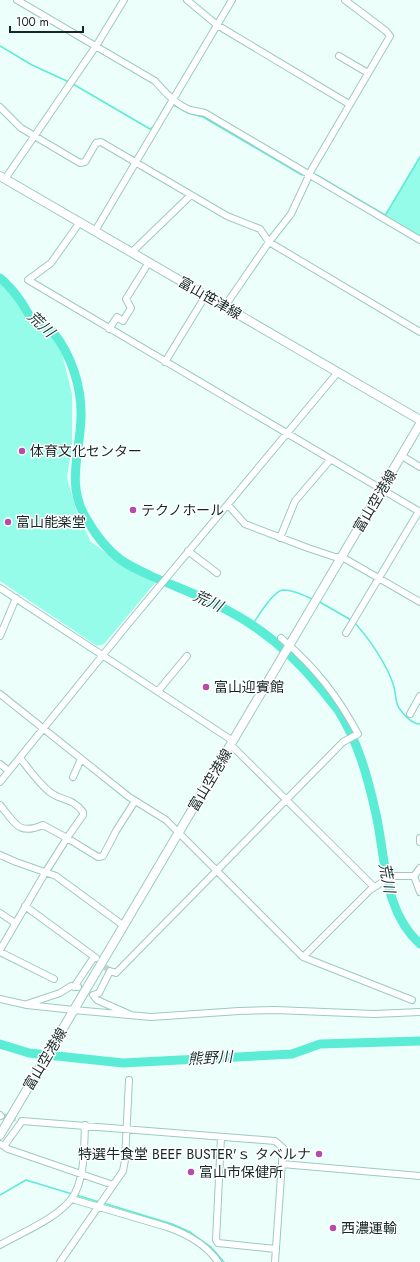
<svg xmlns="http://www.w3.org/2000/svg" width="420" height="1262" viewBox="0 0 420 1262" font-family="Jost,'Noto Sans JP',sans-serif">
	<rect width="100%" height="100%" fill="#ecfffb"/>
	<path fill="#96fcea" d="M420,155V236L385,215Z
		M0,280L8,287L27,319L47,329L62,354L72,394V445L67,478L77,513L91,542L123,565L155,583L104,644L97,646L0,581Z"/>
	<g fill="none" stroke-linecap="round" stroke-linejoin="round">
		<path stroke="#5becd6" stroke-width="1.5" d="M0,46L32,65L69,82
			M73,84L150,129L154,126
			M172,104L188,113L203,117L302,175
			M161,114L168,102H169
			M315,174L385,215L386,214L420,157
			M318,601L351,620
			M354,622C369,638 388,666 394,687C396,694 395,702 399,708C404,715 411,724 420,724
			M252,625C258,617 273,591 283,590C293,590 304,595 312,599
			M0,1195L26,1180L72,1194
			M76,1195L99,1202
			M103,1203L172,1224L190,1232L211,1247L224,1262"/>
		<path stroke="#5becd6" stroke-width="9" d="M0,278C9,285 15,293 22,303C25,308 28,314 31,317C37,323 47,325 52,331C72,355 82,388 81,418C80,453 66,485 86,518C95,534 106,549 121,560C131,567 141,571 151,576C176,587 202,596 225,609C264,629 295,656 322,690C327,697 333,703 338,710C358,741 368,778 376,814C386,859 383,910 420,944
			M0,1044L29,1053L123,1063L292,1054L320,1044L420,1041"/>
		<path stroke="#c1d4d0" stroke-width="6" stroke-dasharray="6 3" stroke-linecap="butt" d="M98,961L110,971
			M1,1116L19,1119"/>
		<defs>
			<path id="minor" d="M17,0L155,81C165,92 175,104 190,110C194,111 200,112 205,113L420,240
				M187,0L217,25L349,104
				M339,56L368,73
				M0,107L21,128L80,163L85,162L96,143L101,142L227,216L260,229L269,242L420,332
				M5,179L96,46L124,0
				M80,222L51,263L28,280L420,512
				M95,231L232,0
				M132,252L191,195
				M225,306L269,242L291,214L312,169L390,36L386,31L345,0
				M109,329L117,317L123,321L131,308L126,299L149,262
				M165,362L206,295
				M402,456L420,467
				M228,505L245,524L308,548L335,557H342L420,602
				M280,538L295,501L330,460
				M188,551L217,573
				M0,588L233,741
				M346,633L419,511
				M0,636L16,598
				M158,691L187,656
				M0,694L129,797L166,820L303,957L412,1000
				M410,714L420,696
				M231,745L374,887
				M0,764L9,771
				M73,777L81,759
				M0,782L128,624L338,372
				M0,805C15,822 17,836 43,825L67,838L83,815V812C71,797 64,802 51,793C39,784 29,769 20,758
				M420,838V842
				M0,855L16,862L56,876L124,926
				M414,876L420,892
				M414,876L420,868
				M25,906L96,958
				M0,913L15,923
				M0,950L45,873L67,838L98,857L103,856L116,831L135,801
				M0,952L54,979
				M303,957L370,890L392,876H414
				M74,987L94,957
				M0,999L27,1005L74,1010L151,1017L239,1011L275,1010L374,1014L420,1012
				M27,1004L60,993L71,986L78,987
				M131,1015L97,1000L93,995L99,993L110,971L116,973L343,742L358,734C337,695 315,667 281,638
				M0,1115L1,1116
				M0,1144L4,1146L22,1121L275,1141L283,1148L275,1262
				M4,1146L8,1149L113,1185
				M282,1164L420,1176
				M72,1199L167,1227C187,1234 206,1244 218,1262
				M218,1243L216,1240L221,1137
				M218,1243L276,1249
				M0,1245C21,1233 58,1218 72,1198C85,1180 84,1147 85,1125
				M60,1262L123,1171L125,1160L129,1080"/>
			<path id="major" d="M0,176L420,420
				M0,1135L420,424"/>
		</defs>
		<use href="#minor" stroke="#9ccac1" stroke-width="8"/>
		<use href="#major" stroke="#9ccac1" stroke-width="10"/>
		<use href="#minor" stroke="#fff" stroke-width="6"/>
		<use href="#major" stroke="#fff" stroke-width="8"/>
	</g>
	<g fill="#b64bac" stroke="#fff" stroke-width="1.5">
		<circle cx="22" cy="451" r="4"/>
		<circle cx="133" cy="510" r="4"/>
		<circle cx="8" cy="522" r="4"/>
		<circle cx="206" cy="687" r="4"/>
		<circle cx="319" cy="1154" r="4"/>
		<circle cx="191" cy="1172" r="4"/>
		<circle cx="333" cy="1228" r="4"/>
	</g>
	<g text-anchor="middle" stroke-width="3" stroke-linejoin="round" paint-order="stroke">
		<g font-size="14" fill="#152724" stroke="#fff">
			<text transform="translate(210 298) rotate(30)" y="5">富山笹津線</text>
			<text transform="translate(375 501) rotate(-59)" y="5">富山空港線</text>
			<text transform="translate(210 780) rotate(-59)" y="5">富山空港線</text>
			<text transform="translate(45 1059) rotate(-59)" y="5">富山空港線</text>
		</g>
		<g font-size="14" fill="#152724" stroke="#fff" text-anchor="start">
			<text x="30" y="456">体育文化センター</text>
			<text x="141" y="515">テクノホール</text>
			<text x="16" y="527">富山能楽堂</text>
			<text x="214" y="692">富山迎賓館</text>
			<text x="311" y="1159" text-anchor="end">特選牛食堂 BEEF BUSTER'ｓ タベルナ</text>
			<text x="199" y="1177">富山市保健所</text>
			<text x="341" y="1233">西濃運輸</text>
		</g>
		<g font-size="15" font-style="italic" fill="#1b332f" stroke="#fff">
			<text transform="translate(41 324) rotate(43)" y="5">荒川</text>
			<text transform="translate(208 601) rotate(25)" y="5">荒川</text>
			<text transform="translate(387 878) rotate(79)" y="5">荒川</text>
			<text transform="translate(210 1058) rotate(-3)" y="5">熊野川</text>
		</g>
	</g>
	<path d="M10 26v6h73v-6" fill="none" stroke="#152724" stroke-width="2"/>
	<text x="16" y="26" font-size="12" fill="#152724" stroke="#ffffff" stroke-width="3" paint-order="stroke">100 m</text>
</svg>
